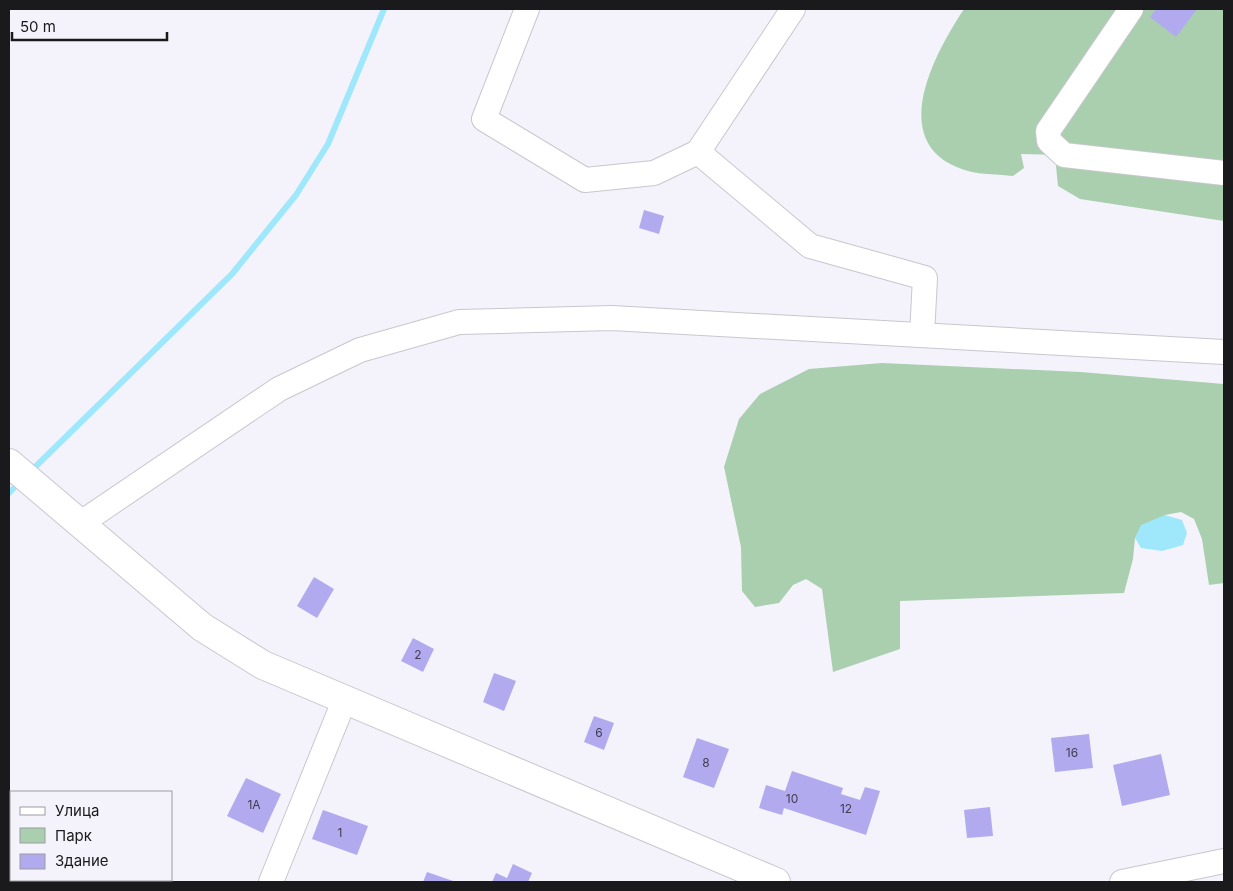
<svg xmlns="http://www.w3.org/2000/svg" width="1233" height="891" viewBox="0 0 1233 891" font-family="Inter,sans-serif">
	<rect width="100%" height="100%" fill="#f4f3fb"/>
	<path fill="#a9cfaf" d="M964,9H1224V221L1080,199L1058,186L1056,166L1063,155L1021,154L1024,168L1013,176C999,174 982,175 968,171C884,147 933,56 964,9Z
		M882,363L1081,372L1224,384V583L1209,585L1202,539L1194,519L1181,512L1165,515L1135,538L1133,559L1124,593L900,601V649L833,672L822,589L806,579L793,585L779,603L755,607L742,591L741,547L724,467L739,419L760,394L809,369Z"/>
	<path fill="#9fe8fb" d="M1165,515L1182,520L1187,533L1183,545L1162,551L1141,548L1135,538L1141,525Z"/>
	<g fill="none" stroke-linecap="round" stroke-linejoin="round">
		<path stroke="#9fe8fb" stroke-width="6" d="M30,472L232,274L296,195L328,144L384,9
			M9,493L21,481"/>
	</g>
	<path fill="#b1aaee" d="M1156,9H1197L1176,37L1150,17Z
		M644,210L664,216L659,234L639,228Z
		M314,577L334,589L317,618L297,606Z
		M413,638L434,649L423,672L401,661Z
		M494,673L516,681L504,711L483,702Z
		M594,716L614,723L604,750L584,742Z
		M1089,734L1093,768L1055,772L1051,738Z
		M697,738L729,749L714,788L683,777Z
		M1161,754L1170,795L1122,806L1113,765Z
		M792,771L843,788L841,794L860,800L865,787L880,791L866,835L784,808L782,815L759,808L766,785L785,791Z
		M246,778L281,794L263,833L227,816Z
		M990,807L993,836L967,838L964,810Z
		M323,810L368,826L357,855L312,839Z
		M513,864L532,873L528,882H492L496,873L507,878Z
		M427,872L456,882H423Z"/>
	<g fill="none" stroke-linecap="round" stroke-linejoin="round">
		<defs>
			<path id="minor" d="M527,9L484,119L585,180L654,173L698,152
				M793,9L698,152L810,246L925,278L922,335
				M1131,9L1048,131L1049,141L1064,155L1224,173
				M81,523L279,389L360,350L459,322L612,318L1224,352
				M271,882L344,701
				M1122,882L1224,861"/>
			<path id="major" d="M9,463L202,627L263,665L776,882"/>
		</defs>
		<use href="#minor" stroke="#c7c7ce" stroke-width="26"/>
		<use href="#major" stroke="#c7c7ce" stroke-width="30"/>
		<use href="#minor" stroke="#fff" stroke-width="24"/>
		<use href="#major" stroke="#fff" stroke-width="28"/>
	</g>
	<g text-anchor="middle" stroke-width="4" stroke-linejoin="round" paint-order="stroke">
		<g font-size="12" fill="#403d50">
			<text x="418" y="659">2</text>
			<text x="599" y="737">6</text>
			<text x="1072" y="757">16</text>
			<text x="706" y="767">8</text>
			<text x="792" y="803">10</text>
			<text x="254" y="809">1А</text>
			<text x="846" y="813">12</text>
			<text x="340" y="837">1</text>
		</g>
	</g>
	<rect width="1233" height="891" fill="none" stroke="#1a191c" stroke-width="20"/>
	<rect x="10" y="791" width="162" height="90" fill="#f4f3fb" stroke="#9d9ca2"/>
	<rect x="20" y="807" width="25" height="8" fill="#ffffff" stroke="#9d9ca2"/>
	<text x="55" y="816" font-size="15" fill="#1a191c">Улица</text>
	<rect x="20" y="828" width="25" height="15" fill="#a9cfaf" stroke="#9d9ca2"/>
	<text x="55" y="841" font-size="15" fill="#1a191c">Парк</text>
	<rect x="20" y="854" width="25" height="15" fill="#b1aaee" stroke="#9d9ca2"/>
	<text x="55" y="866" font-size="15" fill="#1a191c">Здание</text>
	<path d="M12 32v8h155v-8" fill="none" stroke="#1a191c" stroke-width="2.5"/>
	<text x="20" y="32" font-size="15" fill="#1a191c" stroke="#f4f3fb" stroke-width="4" paint-order="stroke">50 m</text>
</svg>
